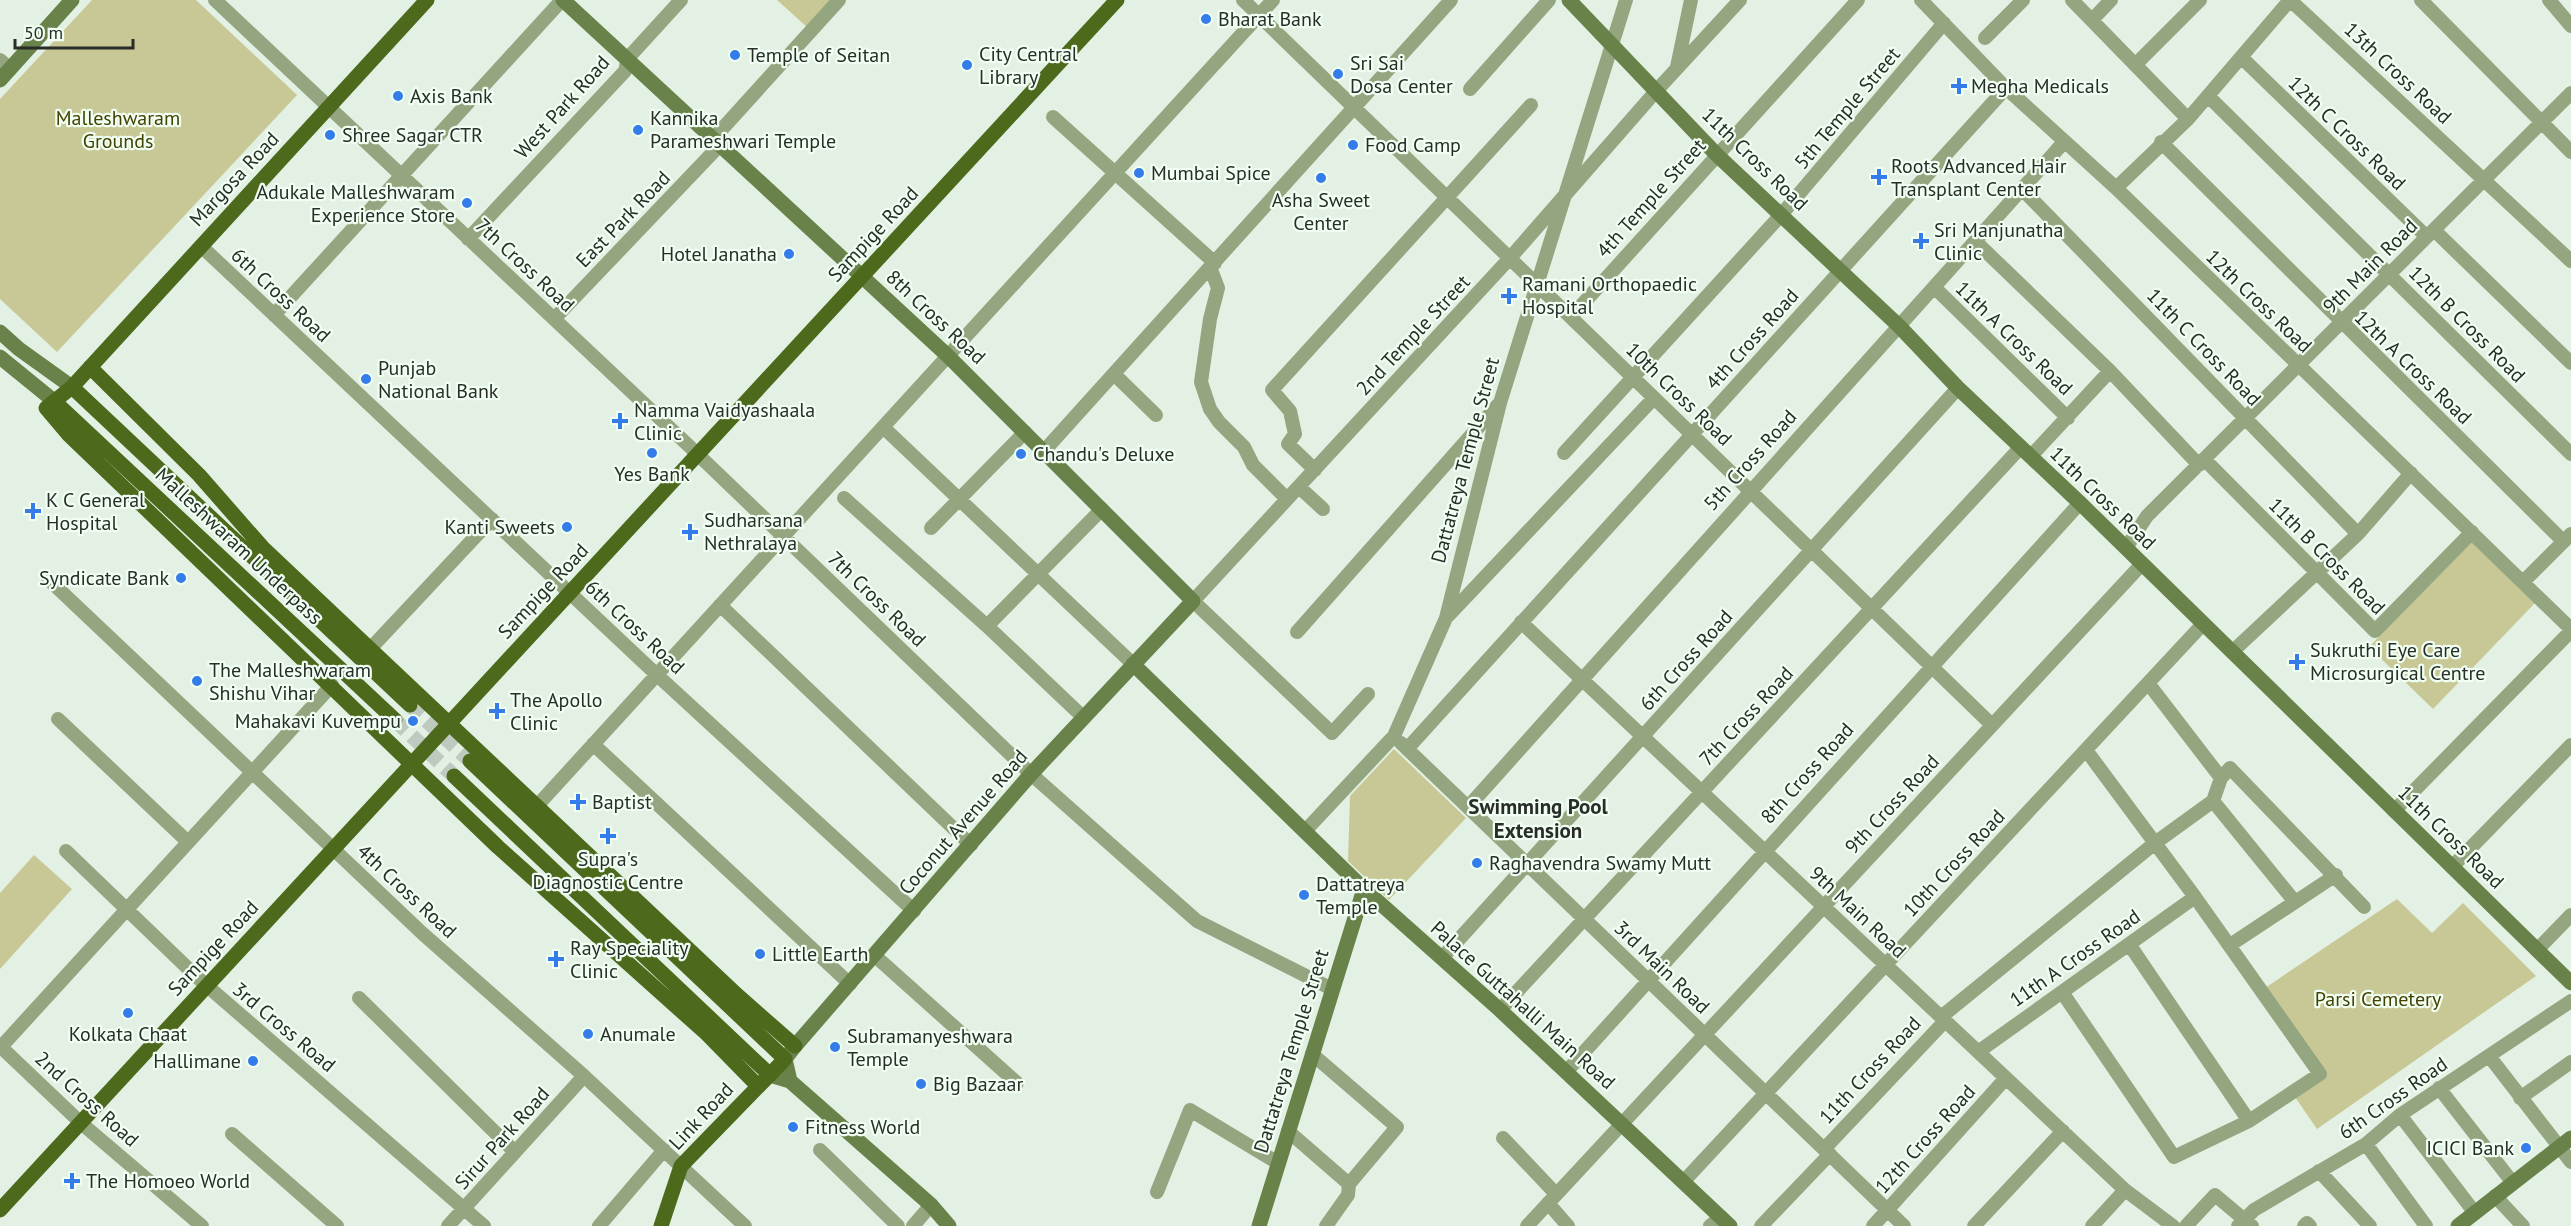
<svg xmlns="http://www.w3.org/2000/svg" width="2571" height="1226" viewBox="0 0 2571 1226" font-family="'PT Sans',sans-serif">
	<rect width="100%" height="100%" fill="#e3f1e5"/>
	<path fill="#c8c796" d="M92,0H196L297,95L57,352L0,299V99Z
		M777,0H832L807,27Z
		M2473,540L2536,602L2433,709L2369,647Z
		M1394,749L1466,818L1389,900L1348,861L1350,796Z
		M34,855L72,889L0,969V893Z
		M2397,899L2432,933L2463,903L2536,976L2317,1129L2295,1097L2326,1076L2265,988Z"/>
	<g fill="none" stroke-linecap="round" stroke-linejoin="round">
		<path stroke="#becabf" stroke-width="15" stroke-dasharray="15 8" stroke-linecap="butt" d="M410,705L470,761
			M395,720L454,776"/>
		<path stroke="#94a67f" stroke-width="14" d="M215,0L688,445L1031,774L1163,891L1197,921L1332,989
			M1243,0L1992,725
			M1921,0L2006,88L2116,188L2571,629
			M2072,0L2188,119
			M2421,0L2571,152
			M2549,0L2571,26
			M2093,19L2111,0
			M1985,38L2023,0
			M2241,57L2427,237
			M0,60L10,69
			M2135,65L2200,0
			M1677,67L1691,0
			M1470,89L1549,0
			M2208,96L2571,454
			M1053,117L1215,263
			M713,139L839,0
			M2161,142L2563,541
			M2116,188L2188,119L2290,0L2571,261
			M2022,189L2358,534
			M2434,230L2571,363
			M468,239L625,71L628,58L681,0
			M1975,241L2110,371L2199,465
			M201,246L657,675L914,911
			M1210,267L1218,288L1210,319L1201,382L1210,409L1219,422L1244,447L1253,465L1287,499
			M1934,287L2068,418
			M274,315L562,0
			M1571,317L1858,0
			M554,319L720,145
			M1115,375L1156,415
			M883,427L1133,664
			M1044,451L1451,0
			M1564,453L1781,215L1944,23
			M2031,456L2110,371
			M2204,459L2375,631L2472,532
			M1315,470L1288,444L1295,434L1290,411L1272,390L1531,105
			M1299,487L1323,509
			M844,498L987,626L1083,717
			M931,528L1025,432
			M2126,548L2147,516L2571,93
			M48,579L422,933L584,1076L745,1226
			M2523,582L2571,534
			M720,605L971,845
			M1448,616L1654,398
			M1521,622L2125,1190L2173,1226
			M987,626L1102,509
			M1297,632L1498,405
			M370,649L492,519
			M2232,652L2358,534L2411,473
			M2148,683L2221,778L2213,801L2295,902
			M1368,694L1332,733L1193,601L1510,258L1657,90L1740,0
			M58,719L188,842
			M1401,743L1904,1226
			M593,744L850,984
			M1407,749L2006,88
			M2221,778L2230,768L2364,907
			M536,807L1273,0
			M1468,807L2064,142
			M2394,811L2571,631
			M1306,830L1394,736L1446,618L1500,403L1626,0
			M66,851L198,978L484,1226
			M2452,867L2571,745
			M2129,944L2249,1121
			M2230,945L2336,875
			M2537,950L2571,915
			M874,955L1017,1083
			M1442,958L1958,388
			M2062,992L2174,1157L2249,1121L2320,1074L2195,897L2086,750
			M359,998L515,1152
			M1500,1010L2020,448
			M1941,1017L2155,843L2213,801
			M1,1047L81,1123L202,1226
			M0,1048L332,685
			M1978,1052L2195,897
			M1312,1054L1397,1127L1349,1184L1348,1195L1326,1226
			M2489,1056L2571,1162
			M1566,1072L2080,503
			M2439,1088L2513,1183
			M2520,1098L2571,1062
			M2400,1115L2475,1213
			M1288,1131L1349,1184
			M232,1134L337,1226
			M1503,1138L1556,1194
			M2366,1144L2426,1226
			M1825,1148L1945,1021
			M820,1150L898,1226
			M2319,1171L2370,1226
			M1684,1181L2203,624
			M1157,1192L1190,1110L1278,1163
			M2495,1196L2523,1226
			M1548,1203L1568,1226
			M448,1226L584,1076
			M599,1226L664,1150
			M913,1226L931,1205
			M1527,1226L2142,564
			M1710,1226L1721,1217
			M1761,1226L1830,1154
			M1873,1226L2006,1078
			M1974,1226L2063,1131
			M2092,1226L2125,1190
			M2186,1226L2215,1195L2252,1226
			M2238,1226L2254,1210L2366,1144L2400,1115L2571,1001
			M2304,1226L2307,1223L2310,1226"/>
		<path stroke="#698249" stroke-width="15" d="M563,0L948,356L1193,601L1031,774L795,1046L785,1059L790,1081
			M1569,0L1717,155L1899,326L1958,388L2080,503L2571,983
			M0,80L72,0
			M0,332L19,349L72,387
			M0,357L54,401
			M1133,664L1364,889L1500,1010L1730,1226
			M770,1075L790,1081L931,1205L949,1226
			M1259,1226L1364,889
			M2458,1226L2571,1138"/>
		<path stroke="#4c691c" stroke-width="15" d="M427,0L72,387L46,408L68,434L498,847L707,1034L758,1086
			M90,367L199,475L263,548L737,995L795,1046
			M72,387L410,705
			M54,401L395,720
			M470,761L785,1059L681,1166L661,1226
			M454,776L770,1075
			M0,1210L1117,0"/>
	</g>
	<g fill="#347ce9" stroke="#f0fff2" stroke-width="2">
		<circle cx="1206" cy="19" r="6"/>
		<circle cx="735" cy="55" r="6"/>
		<circle cx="967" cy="65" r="6"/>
		<circle cx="1338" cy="74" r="6"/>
		<path d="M1956 77h6v6h6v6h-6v6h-6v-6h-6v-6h6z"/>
		<circle cx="398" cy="96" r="6"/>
		<circle cx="638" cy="130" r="6"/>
		<circle cx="330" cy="135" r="6"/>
		<circle cx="1353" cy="145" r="6"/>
		<circle cx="1139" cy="173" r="6"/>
		<path d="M1876 168h6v6h6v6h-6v6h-6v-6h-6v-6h6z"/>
		<circle cx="1321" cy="178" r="6"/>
		<circle cx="467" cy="203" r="6"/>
		<path d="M1918 232h6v6h6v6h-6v6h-6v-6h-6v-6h6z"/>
		<circle cx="789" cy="254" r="6"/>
		<path d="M1506 287h6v6h6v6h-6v6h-6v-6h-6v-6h6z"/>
		<circle cx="366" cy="379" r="6"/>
		<path d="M617 412h6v6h6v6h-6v6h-6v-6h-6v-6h6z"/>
		<circle cx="652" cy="453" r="6"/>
		<circle cx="1021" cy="454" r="6"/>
		<path d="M30 502h6v6h6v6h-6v6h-6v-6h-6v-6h6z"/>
		<circle cx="567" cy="527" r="6"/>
		<path d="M687 523h6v6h6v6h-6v6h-6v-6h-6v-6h6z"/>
		<circle cx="181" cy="578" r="6"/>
		<path d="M2294 653h6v6h6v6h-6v6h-6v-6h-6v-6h6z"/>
		<circle cx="197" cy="681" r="6"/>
		<path d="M494 702h6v6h6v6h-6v6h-6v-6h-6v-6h6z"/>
		<circle cx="413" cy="721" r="6"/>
		<path d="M575 793h6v6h6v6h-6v6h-6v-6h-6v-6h6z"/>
		<path d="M605 827h6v6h6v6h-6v6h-6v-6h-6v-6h6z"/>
		<circle cx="1477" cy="863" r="6"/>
		<circle cx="1304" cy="895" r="6"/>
		<circle cx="760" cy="954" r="6"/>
		<path d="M553 950h6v6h6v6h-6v6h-6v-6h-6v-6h6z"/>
		<circle cx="128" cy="1013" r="6"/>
		<circle cx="588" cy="1034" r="6"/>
		<circle cx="835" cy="1047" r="6"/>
		<circle cx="253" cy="1061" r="6"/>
		<circle cx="921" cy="1084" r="6"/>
		<circle cx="793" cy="1127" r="6"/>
		<circle cx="2526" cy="1148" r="6"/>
		<path d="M69 1172h6v6h6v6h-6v6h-6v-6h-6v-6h6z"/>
	</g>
	<g text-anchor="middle" stroke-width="4.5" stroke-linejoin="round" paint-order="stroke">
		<g font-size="20" fill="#282d29" stroke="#f0fff2" text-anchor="start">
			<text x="1218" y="26">Bharat Bank</text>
			<text x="979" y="61">City Central<tspan x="979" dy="23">Library</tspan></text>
			<text x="747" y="62">Temple of Seitan</text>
			<text x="1350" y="70">Sri Sai<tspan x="1350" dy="23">Dosa Center</tspan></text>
			<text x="1971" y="93">Megha Medicals</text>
			<text x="410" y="103">Axis Bank</text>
			<text x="650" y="125">Kannika<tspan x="650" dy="23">Parameshwari Temple</tspan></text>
			<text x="342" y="142">Shree Sagar CTR</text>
			<text x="1365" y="152">Food Camp</text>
			<text x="1891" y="173">Roots Advanced Hair<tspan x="1891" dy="23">Transplant Center</tspan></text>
			<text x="1151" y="180">Mumbai Spice</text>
			<text x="455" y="199" text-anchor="end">Adukale Malleshwaram<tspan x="455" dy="23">Experience Store</tspan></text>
			<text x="1321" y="207" text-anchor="middle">Asha Sweet<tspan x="1321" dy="23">Center</tspan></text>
			<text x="1934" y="237">Sri Manjunatha<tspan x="1934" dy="23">Clinic</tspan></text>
			<text x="777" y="261" text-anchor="end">Hotel Janatha</text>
			<text x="1522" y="291">Ramani Orthopaedic<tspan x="1522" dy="23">Hospital</tspan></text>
			<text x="378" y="375">Punjab<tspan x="378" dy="23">National Bank</tspan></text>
			<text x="634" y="417">Namma Vaidyashaala<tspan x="634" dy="23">Clinic</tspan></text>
			<text x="1033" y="461">Chandu's Deluxe</text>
			<text x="652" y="481" text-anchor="middle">Yes Bank</text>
			<text x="46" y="507">K C General<tspan x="46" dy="23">Hospital</tspan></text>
			<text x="704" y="527">Sudharsana<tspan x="704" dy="23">Nethralaya</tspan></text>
			<text x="555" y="534" text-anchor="end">Kanti Sweets</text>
			<text x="169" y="585" text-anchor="end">Syndicate Bank</text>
			<text x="2310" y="657">Sukruthi Eye Care<tspan x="2310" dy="23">Microsurgical Centre</tspan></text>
			<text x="209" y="677">The Malleshwaram<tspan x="209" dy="23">Shishu Vihar</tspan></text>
			<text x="510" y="707">The Apollo<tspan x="510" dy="23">Clinic</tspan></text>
			<text x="401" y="728" text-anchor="end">Mahakavi Kuvempu</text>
			<text x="592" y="809">Baptist</text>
			<text x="608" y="866" text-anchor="middle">Supra's<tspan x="608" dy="23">Diagnostic Centre</tspan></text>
			<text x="1489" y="870">Raghavendra Swamy Mutt</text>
			<text x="1316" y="891">Dattatreya<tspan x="1316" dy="23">Temple</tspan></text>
			<text x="570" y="955">Ray Speciality<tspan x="570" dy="23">Clinic</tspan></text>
			<text x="772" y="961">Little Earth</text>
			<text x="128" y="1041" text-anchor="middle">Kolkata Chaat</text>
			<text x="600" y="1041">Anumale</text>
			<text x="847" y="1043">Subramanyeshwara<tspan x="847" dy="23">Temple</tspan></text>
			<text x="241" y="1068" text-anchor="end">Hallimane</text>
			<text x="933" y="1091">Big Bazaar</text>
			<text x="805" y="1134">Fitness World</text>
			<text x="2514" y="1155" text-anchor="end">ICICI Bank</text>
			<text x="86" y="1188">The Homoeo World</text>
		</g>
		<g font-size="20" fill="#282d29" stroke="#f0fff2">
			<text transform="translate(2398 73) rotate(43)" y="7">13th Cross Road</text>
			<text transform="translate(562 107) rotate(-48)" y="7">West Park Road</text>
			<text transform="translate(1847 108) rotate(-50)" y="7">5th Temple Street</text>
			<text transform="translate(2347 133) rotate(44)" y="7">12th C Cross Road</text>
			<text transform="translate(1755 159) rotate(44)" y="7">11th Cross Road</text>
			<text transform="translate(234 179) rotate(-47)" y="7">Margosa Road</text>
			<text transform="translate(1651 198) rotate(-48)" y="7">4th Temple Street</text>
			<text transform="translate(623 219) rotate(-46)" y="7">East Park Road</text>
			<text transform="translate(873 234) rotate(-47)" y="7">Sampige Road</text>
			<text transform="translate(525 265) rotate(43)" y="7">7th Cross Road</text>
			<text transform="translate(2370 266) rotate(-45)" y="7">9th Main Road</text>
			<text transform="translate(281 295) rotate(43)" y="7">6th Cross Road</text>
			<text transform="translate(2259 301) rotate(44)" y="7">12th Cross Road</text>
			<text transform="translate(936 317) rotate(43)" y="7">8th Cross Road</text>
			<text transform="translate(2467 324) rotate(45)" y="7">12th B Cross Road</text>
			<text transform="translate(1413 335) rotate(-47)" y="7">2nd Temple Street</text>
			<text transform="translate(2014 338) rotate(44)" y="7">11th A Cross Road</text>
			<text transform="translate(1752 339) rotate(-48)" y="7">4th Cross Road</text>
			<text transform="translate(2204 347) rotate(46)" y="7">11th C Cross Road</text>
			<text transform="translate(2413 367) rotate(44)" y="7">12th A Cross Road</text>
			<text transform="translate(1679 394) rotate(44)" y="7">10th Cross Road</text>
			<text transform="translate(1465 460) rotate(-75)" y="7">Dattatreya Temple Street</text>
			<text transform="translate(1750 460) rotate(-48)" y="7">5th Cross Road</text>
			<text transform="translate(2103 498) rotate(44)" y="7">11th Cross Road</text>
			<text transform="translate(239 546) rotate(43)" y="7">Malleshwaram Underpass</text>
			<text transform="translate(2327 556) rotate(45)" y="7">11th B Cross Road</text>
			<text transform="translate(543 591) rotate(-47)" y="7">Sampige Road</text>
			<text transform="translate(877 599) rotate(44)" y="7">7th Cross Road</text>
			<text transform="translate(635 627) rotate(43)" y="7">6th Cross Road</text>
			<text transform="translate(1686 660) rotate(-48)" y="7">6th Cross Road</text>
			<text transform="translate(1746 716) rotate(-47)" y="7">7th Cross Road</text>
			<text transform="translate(1807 773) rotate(-48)" y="7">8th Cross Road</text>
			<text transform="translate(1892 804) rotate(-47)" y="7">9th Cross Road</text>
			<text transform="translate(963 822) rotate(-49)" y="7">Coconut Avenue Road</text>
			<text transform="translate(2451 837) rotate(44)" y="7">11th Cross Road</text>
			<text transform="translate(1954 863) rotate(-47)" y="7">10th Cross Road</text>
			<text transform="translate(407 891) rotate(43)" y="7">4th Cross Road</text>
			<text transform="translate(1858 912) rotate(43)" y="7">9th Main Road</text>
			<text transform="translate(213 948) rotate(-47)" y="7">Sampige Road</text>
			<text transform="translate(2075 958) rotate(-35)" y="7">11th A Cross Road</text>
			<text transform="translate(1662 967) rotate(44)" y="7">3rd Main Road</text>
			<text transform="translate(1523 1005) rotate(42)" y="7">Palace Guttahalli Main Road</text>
			<text transform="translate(284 1027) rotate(40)" y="7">3rd Cross Road</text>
			<text transform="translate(1291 1051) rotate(-73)" y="7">Dattatreya Temple Street</text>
			<text transform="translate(1870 1070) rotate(-47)" y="7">11th Cross Road</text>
			<text transform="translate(2393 1098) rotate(-35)" y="7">6th Cross Road</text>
			<text transform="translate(87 1099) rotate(42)" y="7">2nd Cross Road</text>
			<text transform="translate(701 1116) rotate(-47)" y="7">Link Road</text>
			<text transform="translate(502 1138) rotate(-48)" y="7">Sirur Park Road</text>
			<text transform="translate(1925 1139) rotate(-48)" y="7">12th Cross Road</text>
		</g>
		<g font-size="20" fill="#444100" stroke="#f0fff2">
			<text x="118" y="125">Malleshwaram<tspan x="118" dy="23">Grounds</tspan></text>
			<text x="2378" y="1006">Parsi Cemetery</text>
		</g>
		<g font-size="21" font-weight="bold" fill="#282d29" stroke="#f0fff2">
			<text x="1538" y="814">Swimming Pool<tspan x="1538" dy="24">Extension</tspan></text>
		</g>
	</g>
	<path d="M15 39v9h118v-9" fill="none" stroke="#282d29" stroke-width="3"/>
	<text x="24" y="39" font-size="18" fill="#282d29" stroke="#f0fff2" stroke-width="4.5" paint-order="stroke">50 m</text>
</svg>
